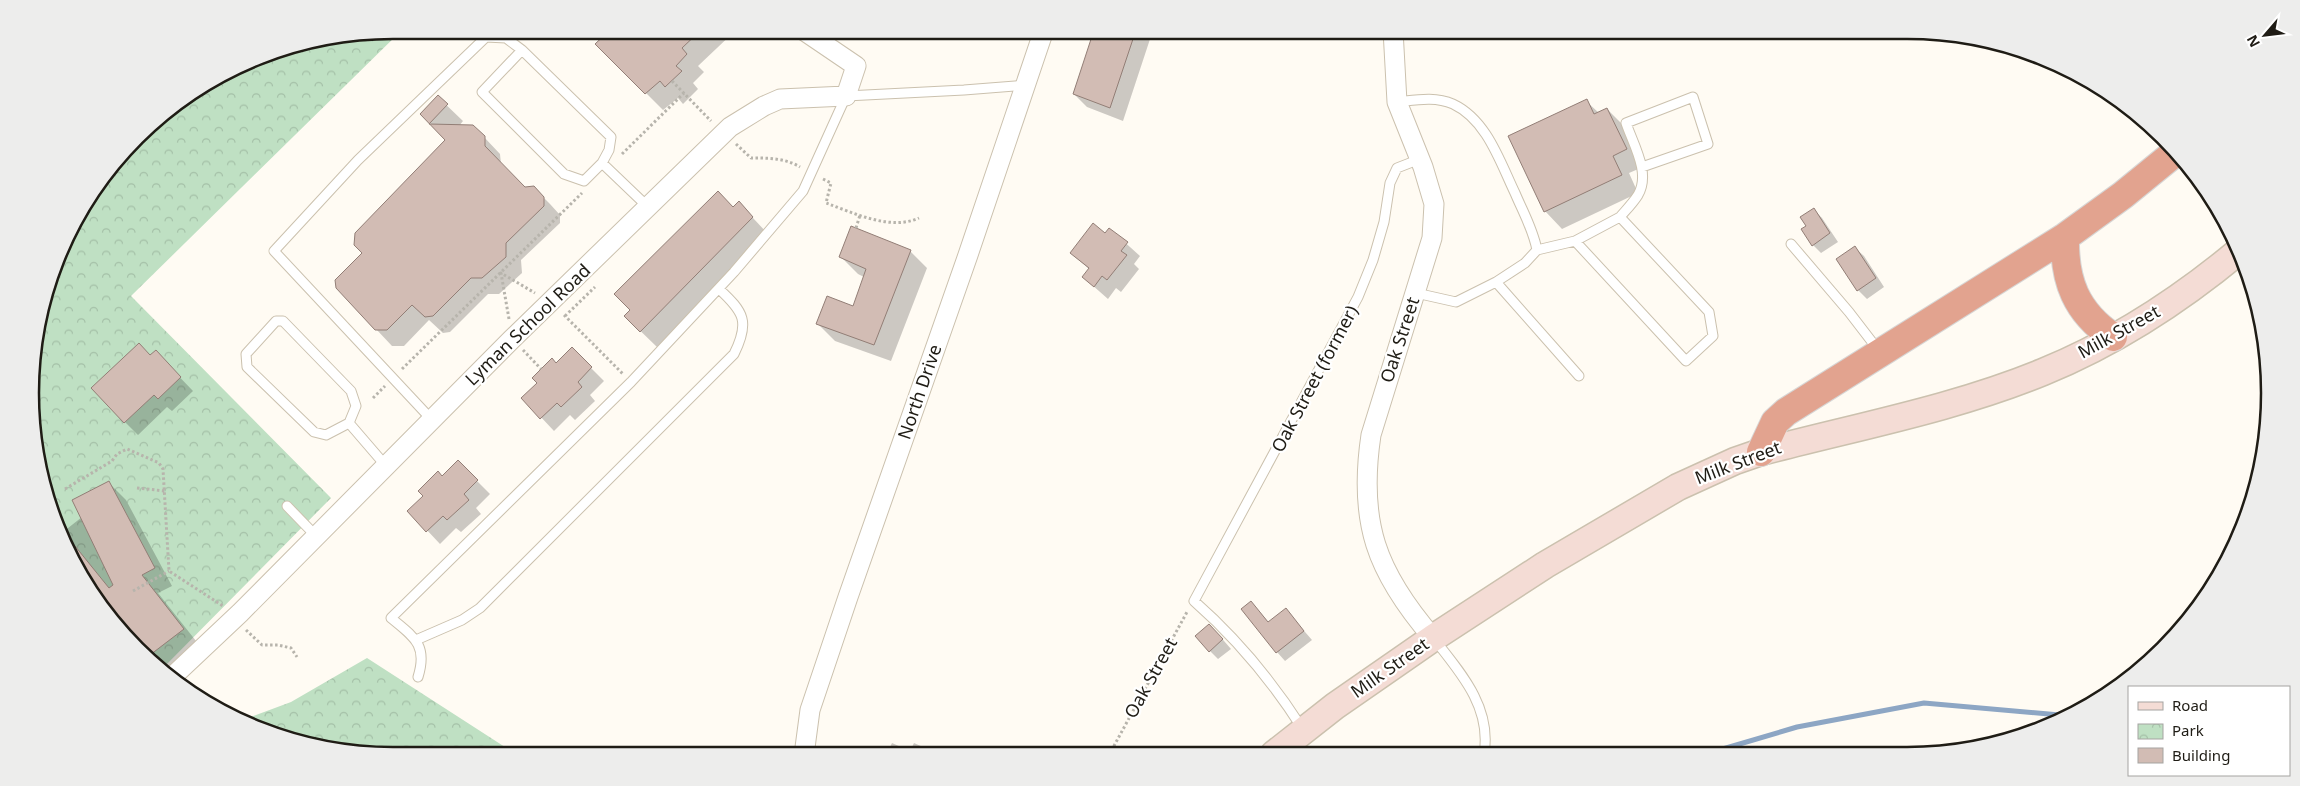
<svg xmlns="http://www.w3.org/2000/svg" width="2300" height="786" viewBox="0 0 2300 786" font-family="'Noto Sans',sans-serif">
	<defs>
		<pattern id="park-crowns" width="20" height="18" patternUnits="userSpaceOnUse" patternTransform="scale(1.25)"><rect width="20" height="18" fill="#bfe0c3"/><path d="M2 6a3 3 0 1 1 6 0M12 15a3 3 0 1 1 6 0" fill="none" stroke="#a4c0a7"/></pattern>
	</defs>
	<rect width="100%" height="100%" fill="#fffbf3"/>
	<path fill="url(#park-crowns)" d="M393,30H402L131,296L331,498L161,670L137,650L91,595L42,487L31,417L33,346L68,232L105,172L153,120L254,58L322,37Z
		M367,658L519,756H393L299,744L245,719L291,702Z"/>
	<path fill="#0003" d="M612,30H736L698,66L704,72L693,83L698,89L683,104L678,98L663,110L597,44Z
		M1095,30H1153L1123,121L1087,107L1074,94Z
		M2107,92L2119,100L2116,102Z
		M438,97L463,121L459,126L484,137L500,154L501,164L525,188H534L550,204L560,215V223L521,260L522,273L499,294H488L450,332L443,333L429,320L404,346H392L376,329L364,253L447,140L421,114Z
		M1586,101L1599,113L1607,109L1624,126L1643,167L1629,173L1638,193L1562,229L1545,211Z
		M739,203L769,235L658,348L625,316Z
		M1814,210L1822,218L1838,242L1821,253L1813,245Z
		M1110,229L1140,256L1134,264L1139,269L1121,292L1116,288L1108,299L1083,277L1089,269L1071,253L1105,235Z
		M1855,248L1864,256L1884,287L1867,299L1858,290Z
		M910,251L927,268L891,361L835,341L818,324L854,307L864,277L858,274L841,257Z
		M572,349L604,381L590,395L595,401L575,420L570,415L554,431L523,398Z
		M151,356L168,365L193,391L172,411L167,407L138,435L125,422Z
		M458,462L490,494L476,508L481,514L461,532L456,528L440,544L409,511Z
		M108,482L126,500L172,586L158,593L200,646L165,673L137,650L91,595L63,532L82,517Z
		M1286,610L1312,640L1285,661L1277,652L1259,611L1269,623Z
		M1218,634L1231,649L1218,659L1210,651Z
		M892,743L910,751L914,743L932,751L936,755H886Z"/>
	<g fill="none" stroke-linecap="round" stroke-linejoin="round">
		<path stroke="#8da6c4" stroke-width="5" d="M1709,753L1797,727L1924,703L2071,716"/>
	</g>
	<path fill="#d2bcb4" stroke="#927e76" d="M610,30H701L682,48L687,54L676,66L682,71L665,87L660,81L645,94L595,44Z
		M1094,30H1136L1110,108L1073,94Z
		M438,95L448,104L429,124L473,125L485,136V146L525,187L534,186L544,197V206L506,243V257L482,278H471L433,316L425,317L412,305L387,330H375L336,288L335,280L362,253L354,245L355,233L445,140L420,114Z
		M1587,99L1594,114L1607,108L1627,149L1613,156L1622,175L1544,212L1508,136Z
		M718,191L733,207L739,201L753,217L640,332L624,316L630,310L614,294Z
		M1814,208L1830,233L1812,246L1801,229L1806,226L1800,217Z
		M1093,223L1105,233L1109,228L1128,242L1121,251L1127,255L1107,280L1102,276L1094,287L1082,277L1089,268L1070,253Z
		M851,226L911,250L874,345L816,324L827,296L853,306L866,269L839,257Z
		M1855,246L1876,278L1857,291L1836,259Z
		M139,343L150,355L156,350L181,377L158,399L154,395L124,423L91,388Z
		M572,347L592,367L578,382L582,387L561,407L557,403L540,419L521,398L537,383L532,378L552,358L556,363Z
		M458,460L478,480L464,494L469,500L447,520L443,516L426,532L407,511L423,496L418,491L438,471L442,476Z
		M109,481L155,568L142,575L184,629L146,658L137,650L91,595L70,549L75,546L109,588L113,585L72,500Z
		M1251,601L1268,622L1286,608L1304,631L1276,653L1241,609Z
		M1209,624L1223,639L1209,652L1195,636Z"/>
	<g fill="none" stroke-linecap="round" stroke-linejoin="round">
		<defs>
			<path id="service" d="M1397,102C1416,100 1435,96 1453,104C1487,120 1500,162 1515,193C1523,212 1533,229 1537,250L1525,263L1496,282
				M602,163L609,150L611,137L522,50L482,92L564,174L584,181L602,163L648,207
				M1575,241L1620,217
				M1791,244L1849,312L1879,351
				M1537,250L1575,241L1686,361L1713,336L1709,312L1620,217C1626,210 1633,203 1638,195C1651,173 1633,144 1626,123L1693,97L1708,144L1642,167
				M1416,293L1456,302L1496,282L1579,376
				M432,420L274,251L358,160L486,37L506,38L522,50
				M349,423L326,435L314,432L247,367L246,354L276,321H283L351,391L356,406L349,423L386,466
				M287,506L316,536
				M1434,639C1461,673 1492,708 1484,754
				M416,640L462,620L480,608L734,354C750,322 744,312 719,289
				M418,677C428,645 414,637 391,618L631,382L734,272L803,191L846,96L964,90L1026,85
				M1302,728C1272,681 1235,637 1194,601L1358,297L1373,260L1384,222L1390,183L1397,168L1420,159"/>
			<path id="minor" d="M1393,30L1397,102L1423,167L1434,204L1432,238L1371,435C1358,522 1376,572 1433,638
				M171,678L240,613L512,339L730,127L764,106L780,99L846,96L856,66L803,30
				M804,755L810,710L848,597L968,255L1044,30"/>
			<path id="secondary" d="M1274,754L1335,706L1433,638L1545,565L1678,487L1735,461L1761,452C1855,427 1953,409 2043,372C2114,343 2180,300 2239,251"/>
			<path id="trunk" d="M2065,237C2064,281 2076,312 2113,337
				M1761,452L1775,422L1786,412L2065,237L2123,195L2177,151"/>
		</defs>
		<use href="#service" stroke="#cbc1ae" stroke-width="11"/>
		<use href="#minor" stroke="#cbc1ae" stroke-width="21"/>
		<use href="#secondary" stroke="#cbc1ae" stroke-width="29"/>
		<use href="#trunk" stroke="#d7d6d5" stroke-width="30"/>
		<path stroke="#b7b4ac" stroke-width="3" stroke-dasharray="2.5 2.5" stroke-linecap="butt" d="M672,81L711,121
			M736,144L751,158C768,158 785,158 800,167
			M622,154L684,93
			M823,179L831,183L826,203C854,213 890,231 919,218
			M856,228L860,215
			M564,315L623,374
			M565,316L595,287
			M509,319L501,273L535,293
			M523,350L541,369
			M402,369L582,193
			M373,398L385,386
			M137,488L165,491
			M65,489L112,461L117,454L127,449L159,463L163,469L169,571L223,606
			M133,591L169,571
			M246,630L262,645H278L291,648L297,657
			M1109,755L1187,612"/>
		<use href="#service" stroke="#fff" stroke-width="9"/>
		<use href="#minor" stroke="#fff" stroke-width="19"/>
		<use href="#secondary" stroke="#f4dcd5" stroke-width="26"/>
		<use href="#trunk" stroke="#e2a38f" stroke-width="28"/>
	</g>
	<g text-anchor="middle" stroke-width="4.5" stroke-linejoin="round" paint-order="stroke">
		<g font-size="18" fill="#1f1c15" stroke="#fff">
			<text transform="translate(528 325) rotate(-44)" y="6">Lyman School Road</text>
			<text transform="translate(2119 332) rotate(-29)" y="6">Milk Street</text>
			<text transform="translate(1400 340) rotate(-72)" y="6">Oak Street</text>
			<text transform="translate(1315 379) rotate(-62)" y="6">Oak Street (former)</text>
			<text transform="translate(920 392) rotate(-71)" y="6">North Drive</text>
			<text transform="translate(1738 463) rotate(-21)" y="6">Milk Street</text>
			<text transform="translate(1390 668) rotate(-35)" y="6">Milk Street</text>
			<text transform="translate(1151 678) rotate(-61)" y="6">Oak Street</text>
		</g>
	</g>
	<path d="M0 0H2300V786H0ZM393 39H1907A354 354 0 0 1 2261 393V393A354 354 0 0 1 1907 747H393A354 354 0 0 1 39 393V393A354 354 0 0 1 393 39Z" fill="#ededec" fill-rule="evenodd"/>
	<path fill="none" stroke="#1f1c15" stroke-width="2.5" d="M393 39H1907A354 354 0 0 1 2261 393V393A354 354 0 0 1 1907 747H393A354 354 0 0 1 39 393V393A354 354 0 0 1 393 39Z"/>
	<rect x="2128" y="686" width="162" height="90" fill="#ffffff" stroke="#a5a4a1"/>
	<rect x="2138" y="702" width="25" height="8" fill="#f4dcd5" stroke="#a5a4a1"/>
	<text x="2172" y="711" font-size="15" fill="#1f1c15">Road</text>
	<rect x="2138" y="724" width="25" height="15" fill="url(#park-crowns)" stroke="#a5a4a1"/>
	<text x="2172" y="736" font-size="15" fill="#1f1c15">Park</text>
	<rect x="2138" y="748" width="25" height="15" fill="#d2bcb4" stroke="#a5a4a1"/>
	<text x="2172" y="761" font-size="15" fill="#1f1c15">Building</text>
	<g transform="translate(2265 35) rotate(242)" stroke="#ffffff" stroke-width="4" paint-order="stroke">
	<path d="M0-4L9 19L0 12L-9 19Z" fill="#1f1c15"/>
	<text y="-8" font-size="14" font-weight="bold" text-anchor="middle" fill="#1f1c15">N</text>
	</g>
</svg>
